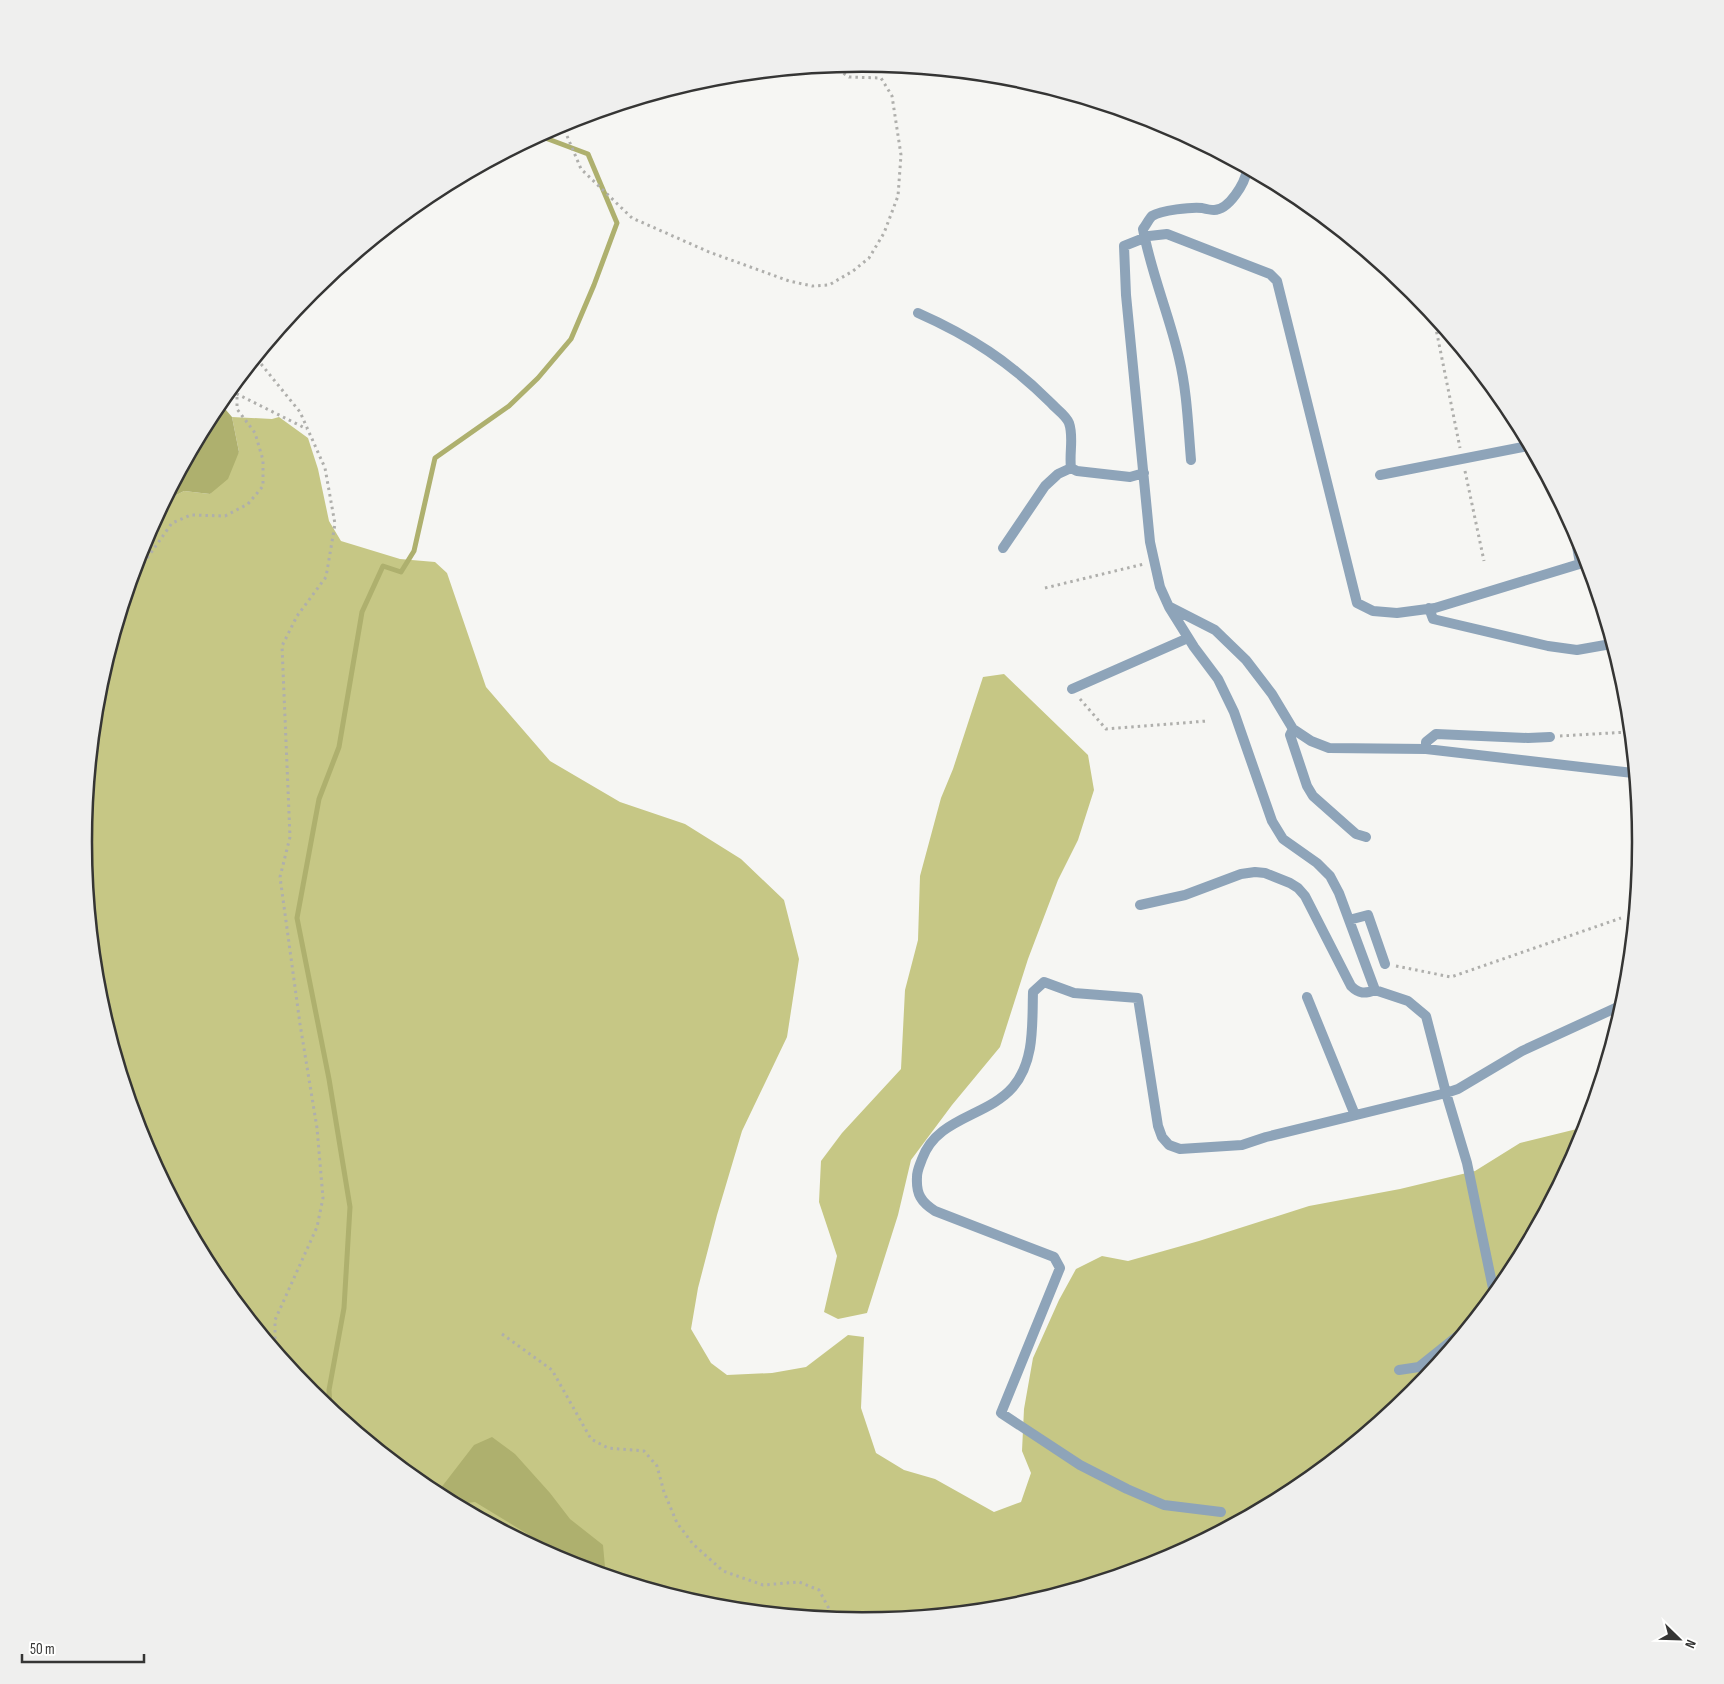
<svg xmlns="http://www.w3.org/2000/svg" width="1724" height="1684" viewBox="0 0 1724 1684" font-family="'Sofia Sans Condensed',sans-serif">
	<rect width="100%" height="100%" fill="#f6f6f3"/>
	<path fill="#c6c785" d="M232,417L272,419L279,417L308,438L318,469L329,521L341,541L400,559L435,562L447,573L486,687L550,761L620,802L685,824L741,859L784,900L799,959L787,1037L742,1131L717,1215L698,1288L691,1329L711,1363L727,1375L772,1373L806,1367L848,1335L864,1337L861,1408L876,1453L904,1470L935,1479L994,1512L1021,1502L1031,1473L1022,1451L1024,1409L1033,1358L1059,1300L1076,1269L1102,1256L1128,1261L1199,1241L1309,1206L1400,1189L1475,1171L1520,1143L1585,1127L1581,1140L1509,1275L1412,1393L1294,1489L1160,1561L1014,1605L862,1620L710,1605L564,1561L429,1489L311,1392L215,1274L143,1140L99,994L84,842L99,690L143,544L167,500L184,491L210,494L239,452Z
		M1004,674L1088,755L1094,790L1078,840L1058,880L1028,959L1000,1047L952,1105L911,1160L898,1215L867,1313L838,1319L824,1312L837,1256L819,1202L821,1161L842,1133L901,1069L905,990L918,940L920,876L941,798L953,769L983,677Z"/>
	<path fill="#aeb06e" d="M220,403L232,417L239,452L228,479L210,494L184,491L167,500L215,409Z
		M492,1437L515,1454L550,1493L570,1519L603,1545L605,1567L590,1563L573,1564L564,1561L547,1552L539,1541L475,1502L457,1504L437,1493L474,1445Z"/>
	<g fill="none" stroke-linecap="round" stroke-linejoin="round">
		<path stroke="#aeb06e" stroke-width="5" d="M330,1407L329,1390L344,1308L350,1207L329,1079L297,918L319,799L339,747L362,612L383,566L401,572L414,551L435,458L509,406L538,378L571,339L594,285L617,223L588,154L540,136"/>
		<path stroke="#afafac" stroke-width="3" stroke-dasharray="2.5 4" stroke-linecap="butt" d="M562,124L581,169L632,218L709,252L789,281L812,286L829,285L853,271L869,258L884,233L898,196L901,155L892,96L881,78L849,77L834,67
			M1434,319L1460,448
			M257,359L300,412L325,468L335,524L326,577L297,616L282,646L290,837L280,877L300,1024L317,1128L323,1198L317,1227L275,1320V1348
			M232,389L237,394L307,429
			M1465,471L1484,561
			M136,574L172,523L191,515L225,516L248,504L263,486V460L255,433L237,409V394
			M1045,588L1144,564
			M1080,699L1106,729L1207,721
			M1560,736L1629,732
			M1396,966L1451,977L1621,918
			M502,1334L552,1370L591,1439L608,1448L644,1451L657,1466L664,1492L677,1523L693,1544L723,1571L763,1585L799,1582L819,1590L834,1618"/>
		<path stroke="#8ea4b9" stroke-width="10" d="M918,313C970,336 1010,362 1051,403C1056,409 1066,415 1069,423C1074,437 1069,453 1071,468L1077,471L1130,477L1144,473
			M1191,460C1188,425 1187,391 1179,358C1169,314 1151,273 1143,229C1146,225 1149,219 1152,216C1161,210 1192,207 1202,208C1206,209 1210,210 1214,210C1229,210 1245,183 1247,170
			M1380,475L1528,446
			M1574,530L1580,563
			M1003,548L1045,486L1058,474L1071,468
			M1170,607L1215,630L1246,660L1272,694L1293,729L1311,741L1329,748L1426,749L1633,773
			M1429,608L1433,619L1548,646L1577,650L1611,644
			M1072,689L1188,638
			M1293,729L1290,735L1307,786L1313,796L1348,827L1356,834L1366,837
			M1426,749V742L1436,734L1528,738L1550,737
			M1140,905L1185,895L1241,874L1255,872L1265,873L1290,883L1298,888L1305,896L1351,986C1359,994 1365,994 1375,990
			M1349,920L1368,915L1385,964
			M1307,997L1355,1115
			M1494,1293L1467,1163L1446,1093L1458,1089L1522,1051L1622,1005
			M1399,1370L1419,1367L1459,1335
			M1221,1512L1164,1505L1127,1489L1080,1465L1001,1413L1060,1268L1054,1257L935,1211C921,1202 916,1194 917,1177C917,1170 920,1165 922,1159C937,1117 987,1117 1013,1087C1035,1061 1032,1024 1033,992L1044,982L1074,993L1138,998L1158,1126L1162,1137L1169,1145L1180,1149L1242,1145L1266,1137L1446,1093L1426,1016L1408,1001L1375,990L1339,893L1330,876L1317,863L1283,839L1272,821L1234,712L1218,679L1194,647L1169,607L1160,587L1150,542L1126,295L1124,246L1149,236L1167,234L1270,274L1277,281L1357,603L1373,611L1397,613L1435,608L1586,562"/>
	</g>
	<path d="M0 0H1724V1684H0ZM92 842a770 770 0 1 1 1540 0a770 770 0 1 1-1540 0Z" fill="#efefee" fill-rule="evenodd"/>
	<path fill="none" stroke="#353534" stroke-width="2.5" d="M92 842a770 770 0 1 1 1540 0a770 770 0 1 1-1540 0Z"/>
	<g transform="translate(1679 1639) rotate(113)" stroke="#fffffe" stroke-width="4" paint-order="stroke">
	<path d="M0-4L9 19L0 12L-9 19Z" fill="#353534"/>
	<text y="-8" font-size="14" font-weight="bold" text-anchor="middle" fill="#353534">N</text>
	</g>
	<path d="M22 1654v8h122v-8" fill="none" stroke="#353534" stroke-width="2.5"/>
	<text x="30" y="1654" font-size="15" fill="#353534" stroke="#fffffe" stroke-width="4" paint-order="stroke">50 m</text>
</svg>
